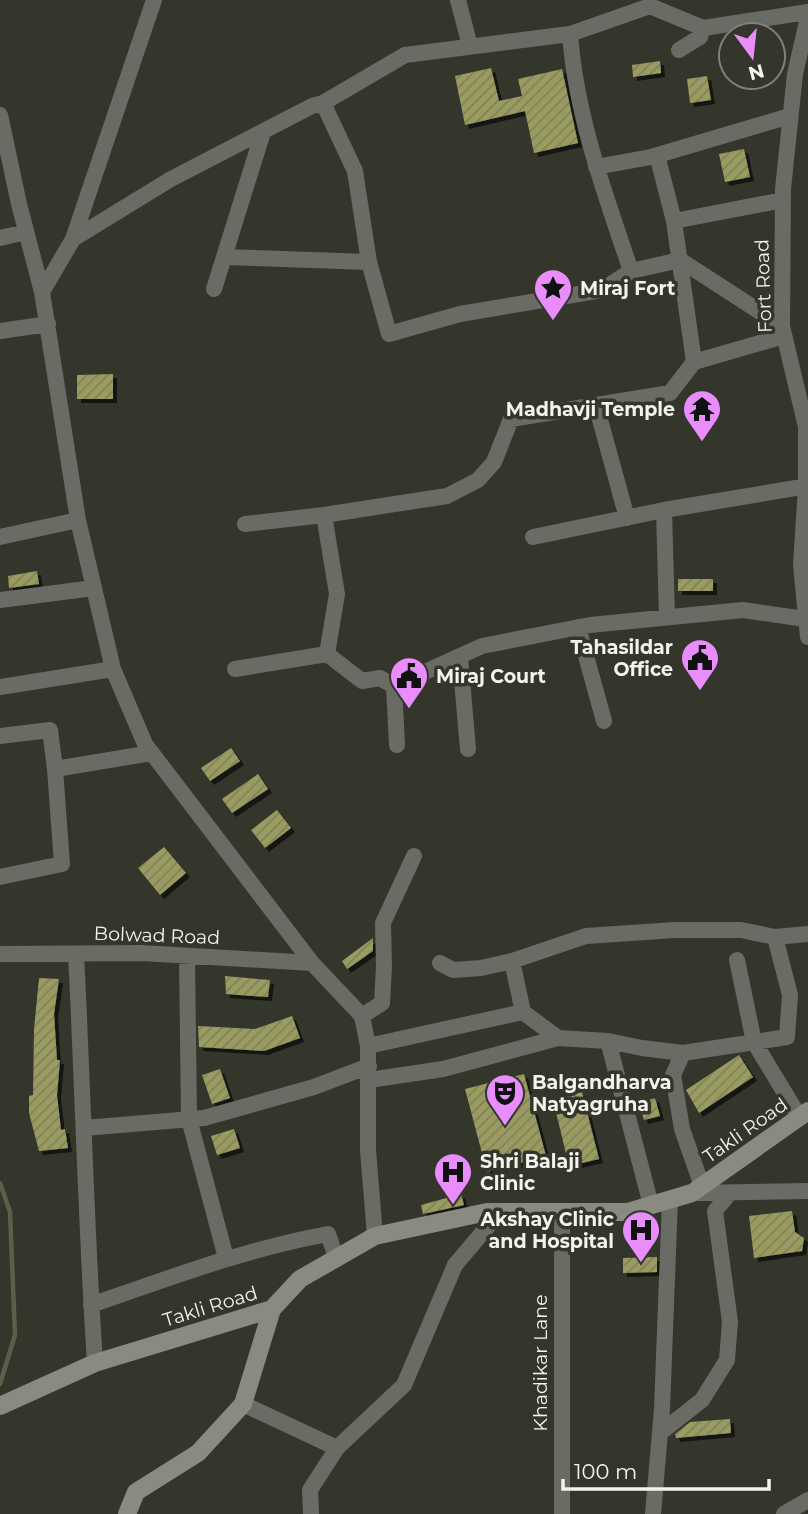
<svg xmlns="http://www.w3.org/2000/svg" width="808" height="1514" viewBox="0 0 808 1514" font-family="Montserrat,sans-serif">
	<defs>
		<pattern id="building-hatch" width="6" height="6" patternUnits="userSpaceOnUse" patternTransform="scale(1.75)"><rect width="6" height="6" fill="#999b61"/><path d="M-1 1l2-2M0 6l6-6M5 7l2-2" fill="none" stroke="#818259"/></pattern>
		<filter id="shadow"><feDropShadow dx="4" dy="4" stdDeviation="0" flood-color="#0009"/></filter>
	</defs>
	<rect width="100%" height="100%" fill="#34352b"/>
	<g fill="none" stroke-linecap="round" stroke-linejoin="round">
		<path stroke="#5e5e48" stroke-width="4.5" d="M0,1183L10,1212L15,1335L0,1384"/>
	</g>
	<path fill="url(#building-hatch)" filter="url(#shadow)" d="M660,61L661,73L633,77L632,65Z
		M491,68L499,101L522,96L518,79L562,69L578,143L534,153L525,111L465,125L455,76Z
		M707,76L711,100L690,103L687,79Z
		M744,149L750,177L725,182L719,154Z
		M113,374V399H77V375Z
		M37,571L39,584L9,588L8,576Z
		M678,579H713V591H678Z
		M231,748L240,761L210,781L201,768Z
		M258,774L268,789L232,813L222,799Z
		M277,810L291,828L265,848L251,830Z
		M164,847L186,873L160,895L138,868Z
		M373,938V951L347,969L342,961Z
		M225,976L270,980L268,997L226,994Z
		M39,978L59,979L54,1014L57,1060H60L57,1095L61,1130L65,1129L68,1148L39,1151L29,1113V1096L33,1095L34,1029Z
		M292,1016L300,1038L264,1051L199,1047L198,1026L255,1029Z
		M739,1055L753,1077L699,1113L686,1090Z
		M220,1069L230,1098L212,1104L202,1075Z
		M524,1074L546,1156L487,1172L465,1089Z
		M582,1092L599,1159L569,1166L553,1100Z
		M655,1098L660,1116L644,1120L639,1103Z
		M234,1129L240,1148L217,1155L211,1136Z
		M461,1194L464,1205L423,1214L421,1205Z
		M792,1211L795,1232L804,1238L802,1251L754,1258L749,1216Z
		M657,1257V1272L623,1273V1258Z
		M730,1419L731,1433L676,1438L675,1434L690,1422Z"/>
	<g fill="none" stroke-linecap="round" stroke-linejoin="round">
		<path stroke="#6b6b66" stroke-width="16" d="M154,0L73,239L42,292L78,520L113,669L145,744L312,963L362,1016L368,1046V1150L375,1236
			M458,0L470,46
			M808,17L795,74L783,189L782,326L806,427V487L801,565L808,637
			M570,34C576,116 605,194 631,271
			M679,50L700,37L703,28
			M323,103L355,171L369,262L389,334L460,314L602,290L631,271L680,260L782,326
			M0,115L19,204L42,292
			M657,155L674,221L694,362L784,336
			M596,167L651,157L790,116
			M674,221L783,200
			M0,238L26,232
			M73,239L171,179L312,106L323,103L405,55L570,34L650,6L703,28L808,12
			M224,257L369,262
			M214,289L263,132
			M0,331L48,324
			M596,405L627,518
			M664,510L667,617
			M324,515L337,594L327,654
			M245,524L324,515L447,496L478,480L494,462L511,419L670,393L694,362
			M0,537L78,520
			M533,537L664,510L808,486
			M0,600L94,588
			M578,627L604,721
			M460,657L468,749
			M235,669L327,654L362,681L380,678L394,686L482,646L590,625L743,610L805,619
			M394,686L397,745
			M0,687L113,669
			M0,736L50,730L55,769
			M0,877L62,864L55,769L152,753
			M0,954L142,953L312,963
			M76,954C83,1090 86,1227 95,1363
			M187,956L189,1119L226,1258
			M737,960L754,1042L800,1118
			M512,961L523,1012
			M440,963L453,970L481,968L512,961L586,936L675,930H741L775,937L808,934
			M362,1016L382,1003L384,967L383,923L414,856
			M608,1041L642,1048L683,1053
			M368,1046L523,1012L558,1038
			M369,1080L443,1069L558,1038L608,1041L651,1205
			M84,1128L204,1118L314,1087L369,1066
			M702,1186L682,1129L673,1075L683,1053L787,1037L790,995L775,937
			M692,1193L808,1191
			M91,1305C169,1278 246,1249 328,1234L336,1257
			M243,1404L337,1448L404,1385L455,1265L500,1212
			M660,1433L702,1400L727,1360L730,1322L715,1211L730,1193
			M311,1514L310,1490L337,1448
			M562,1514V1212
			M653,1514L662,1409L670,1200
			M784,1514L808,1500"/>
		<path stroke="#898a82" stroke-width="18" d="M0,1406L95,1363L272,1309L300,1279L375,1236L487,1212H628L692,1193L808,1111
			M127,1514L136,1492L198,1453L243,1404L272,1309"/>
	</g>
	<defs>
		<symbol id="sight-pin" viewBox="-11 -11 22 30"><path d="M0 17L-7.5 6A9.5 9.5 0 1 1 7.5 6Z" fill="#e98dfd" stroke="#34352b"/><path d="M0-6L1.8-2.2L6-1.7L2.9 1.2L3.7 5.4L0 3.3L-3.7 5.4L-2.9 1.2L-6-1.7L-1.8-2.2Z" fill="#111"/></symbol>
		<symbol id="temple-pin" viewBox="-11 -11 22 30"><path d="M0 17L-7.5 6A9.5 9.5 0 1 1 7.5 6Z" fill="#e98dfd" stroke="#34352b"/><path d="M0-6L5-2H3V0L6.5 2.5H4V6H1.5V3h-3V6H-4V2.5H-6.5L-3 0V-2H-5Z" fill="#111"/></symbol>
		<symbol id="civic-pin" viewBox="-11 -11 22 30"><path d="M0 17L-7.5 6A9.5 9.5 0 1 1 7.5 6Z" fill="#e98dfd" stroke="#34352b"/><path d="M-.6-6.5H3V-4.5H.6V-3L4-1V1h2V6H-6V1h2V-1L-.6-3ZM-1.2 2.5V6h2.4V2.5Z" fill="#111"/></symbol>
		<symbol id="theatre-pin" viewBox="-11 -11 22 30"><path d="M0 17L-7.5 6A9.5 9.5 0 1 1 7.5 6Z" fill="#e98dfd" stroke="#34352b"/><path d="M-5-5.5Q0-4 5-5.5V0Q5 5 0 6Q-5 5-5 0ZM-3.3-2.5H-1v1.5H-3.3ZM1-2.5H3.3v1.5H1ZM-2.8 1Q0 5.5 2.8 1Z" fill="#111"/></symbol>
		<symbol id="hospital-pin" viewBox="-11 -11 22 30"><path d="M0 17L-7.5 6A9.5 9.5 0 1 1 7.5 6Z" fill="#e98dfd" stroke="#34352b"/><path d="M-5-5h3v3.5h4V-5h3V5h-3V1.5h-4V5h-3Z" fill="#111"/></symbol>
	</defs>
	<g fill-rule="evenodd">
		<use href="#sight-pin" x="531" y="266" width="44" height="60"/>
		<use href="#temple-pin" x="680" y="387" width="44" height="60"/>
		<use href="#civic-pin" x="678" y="636" width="44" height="60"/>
		<use href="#civic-pin" x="387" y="654" width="44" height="60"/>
		<use href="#theatre-pin" x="483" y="1071" width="44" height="60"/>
		<use href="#hospital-pin" x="431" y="1150" width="44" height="60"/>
		<use href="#hospital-pin" x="619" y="1208" width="44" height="60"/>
	</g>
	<g text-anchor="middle" stroke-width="7" stroke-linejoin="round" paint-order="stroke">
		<g font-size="19" fill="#f3f4ed" stroke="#34352b">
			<text transform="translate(763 286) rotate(-92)" y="7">Fort Road</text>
			<text transform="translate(157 935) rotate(2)" y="7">Bolwad Road</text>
			<text transform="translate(745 1130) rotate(-35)" y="7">Takli Road</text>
			<text transform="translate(210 1306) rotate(-17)" y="7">Takli Road</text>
			<text transform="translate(540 1363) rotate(-90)" y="7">Khadikar Lane</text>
		</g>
		<g font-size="19" font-weight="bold" fill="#f3f4ed" stroke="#34352b" text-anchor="start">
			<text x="580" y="295">Miraj Fort</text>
			<text x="675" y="416" text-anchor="end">Madhavji Temple</text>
			<text x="673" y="654" text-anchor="end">Tahasildar<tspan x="673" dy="22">Office</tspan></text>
			<text x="436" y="683">Miraj Court</text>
			<text x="532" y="1089">Balgandharva<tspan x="532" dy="22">Natyagruha</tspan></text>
			<text x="480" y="1168">Shri Balaji<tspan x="480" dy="22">Clinic</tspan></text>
			<text x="614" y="1226" text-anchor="end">Akshay Clinic<tspan x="614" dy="22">and Hospital</tspan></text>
		</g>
	</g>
	<g transform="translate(752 56) rotate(165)"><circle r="33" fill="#34352b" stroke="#808179" stroke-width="2"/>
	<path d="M0-5L12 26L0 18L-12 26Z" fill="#e98dfd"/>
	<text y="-10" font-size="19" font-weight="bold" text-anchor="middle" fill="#f3f4ed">N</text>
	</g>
	<path d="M563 1479v10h206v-10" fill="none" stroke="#f3f4ed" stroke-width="3.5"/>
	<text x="574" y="1479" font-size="21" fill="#f3f4ed" stroke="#34352b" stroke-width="5" paint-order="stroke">100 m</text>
</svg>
